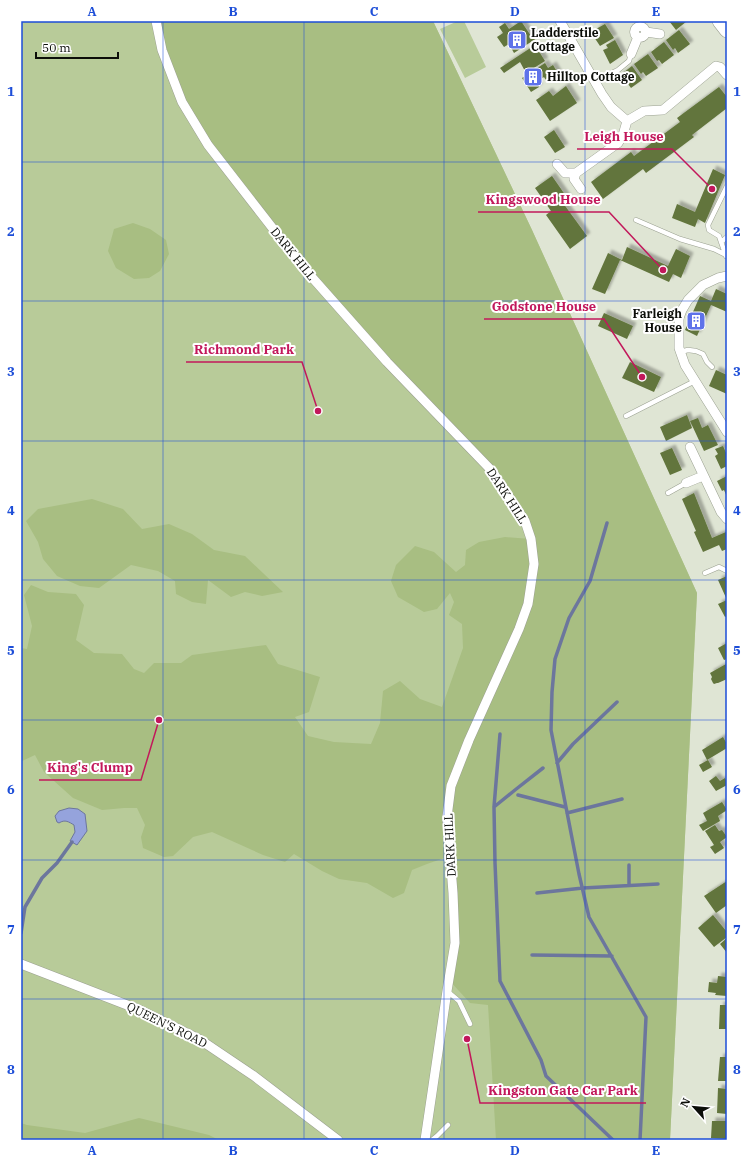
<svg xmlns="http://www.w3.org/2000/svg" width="748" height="1161" viewBox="0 0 748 1161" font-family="'IBM Plex Serif',serif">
	<defs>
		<filter id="shadow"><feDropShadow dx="3.5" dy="-3.5" stdDeviation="1" flood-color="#0004"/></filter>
	</defs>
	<rect width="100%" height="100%" fill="#dfe5d4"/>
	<path fill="#b8cb99" d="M21,21H433L532,230L697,593L670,1140H21Z
		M458,21H464L486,67L465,78L440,29Z"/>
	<path fill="#a8be82" d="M159,21H433L532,230L697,593L670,1140H496L488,1005L470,1003L449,980L455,943L450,856L427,864L412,870L404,893L393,898L367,883L339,879L322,871L294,854L285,862L263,855L212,832L193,837L173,856L164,857L143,848L141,837L145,825L137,808H124L102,810L73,798L44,772L35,755L22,761H21V648L27,649L32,626L24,595L31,585L48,592L76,594L84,605L76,640L94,653L122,654L134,669L144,673L154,663H181L192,655L266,645L278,664L320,677L309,712L295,717L308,736L334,742L371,744L380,723L383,691L400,681L420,699L442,707L463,648L462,624L449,615L454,602L450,593L437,609L424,612L398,597L391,581L396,565L415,546L434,552L456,572L465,565L466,550L479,542L505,537L531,539L492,471L387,362L208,145L182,102L162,50Z
		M133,223L150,229L166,240L169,254L160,271L149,278L134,279L116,268L108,251L114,229Z
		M92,499L123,509L142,529L169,524L192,534L214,550L245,556L283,592L262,596L245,592L231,597L208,580L206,604L192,602L176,594L175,581L158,571L131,565L99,588L80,586L57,576L43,559L38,542L26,521L38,509Z
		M139,1118L209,1135L219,1140H21V1123L27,1125L85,1133Z"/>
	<path fill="#95a3dc" stroke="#6c769d" d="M69,808L78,809L85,814L87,831L77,845L70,841L75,832L74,825C69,822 65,819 59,823L57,822L55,816L59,811Z"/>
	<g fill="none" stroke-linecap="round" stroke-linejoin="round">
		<path stroke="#6c769d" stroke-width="3.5" d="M607,523L590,581L569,618L555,659L552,692L551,730L579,874L589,917L646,1017L640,1140
			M500,734L494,807L495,863L500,981L541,1060L546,1076L613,1140
			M557,763L573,744L617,702
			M518,795L565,807
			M494,807L515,790L543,768
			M567,813L622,799
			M629,885V865
			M537,893L583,888L658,884
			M21,933L25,907L42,878L57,863L72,842
			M532,955L612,956"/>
	</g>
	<path fill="#62753c" filter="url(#shadow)" d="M521,21L531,36L538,32L540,36L514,53L509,44L504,47L497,37L503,33L499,27L505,23L509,29Z
		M669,21H687L676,30Z
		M605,24L614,38L600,46L592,34L597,30L596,29Z
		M679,30L690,44L678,53L675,48L673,50L666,40Z
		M615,40L623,55L610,64L603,50L608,48L606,45Z
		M664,42L674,55L662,64L659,60L657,61L651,52Z
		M535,45L545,61L526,73L520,62L504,73L500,68Z
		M648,54L658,68L646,76L643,72L641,74L634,64Z
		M545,63L548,68L553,65L559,75L547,82L544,77L536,82L539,87L531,92L522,78Z
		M632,66L642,80L631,88L628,84L626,85L619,76Z
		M566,86L577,103L550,121L536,100L549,91L553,96Z
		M719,87L727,97V108L692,135L694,137L646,173L643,169L603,199L591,182L631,152L634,156L680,122L677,118Z
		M554,130L565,147L555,153L544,137Z
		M713,169L725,175L705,223L698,219L695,227L672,218L677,204L695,212Z
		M552,176L568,199L563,203L587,236L570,249L546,215L551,211L535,188Z
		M627,247L668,266L676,249L690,256L681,278L673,274L669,282L620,260L605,294L592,289L608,253L622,260Z
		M716,289L727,294V312L711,305L697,336L685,330L700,296L711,301Z
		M604,313L633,326L627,339L598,326Z
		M630,362L661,377L654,392L622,378Z
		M716,370L727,375V394L709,386Z
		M687,415L692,428L666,441L660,427Z
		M698,418L702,428L708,425L718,445L704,451L690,421Z
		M723,446L727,455V466L721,469L715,456L718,454L715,449Z
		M672,448L682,470L670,475L660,453Z
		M727,476V497L724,490L722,491L717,481Z
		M694,493L712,538L726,532L727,534V549L722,551L719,545L703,552L694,532L696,531L682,499Z
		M727,576V600L718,580Z
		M727,600V616L725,617L718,604Z
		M727,643V659L724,660L718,648Z
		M726,664L727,667V679L718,683H717L714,684L713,683L711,679L712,677L710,673Z
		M723,737L727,744V748L707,760L702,750Z
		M708,760L712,767L703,772L699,765Z
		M716,776L720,781L725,778L727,782V785L716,791L709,781Z
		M722,802L727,810L718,816L720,821L703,831L699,825L707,821L703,813Z
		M715,825L719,831L722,830L727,837L720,842L724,848L715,854L710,847L714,845L705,831Z
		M727,881V905L716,913L704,896Z
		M713,915L727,932V937L714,947L698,928Z
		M727,938V953L720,944Z
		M718,976L727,977V996L715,995L716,993L708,992L709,982L717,983Z
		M720,1005H727V1029H719Z
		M720,1057H727V1081H718Z
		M718,1088L727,1089V1114L717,1113Z
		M712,1121H727V1139L711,1138Z"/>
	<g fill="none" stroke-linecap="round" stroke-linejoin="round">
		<defs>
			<path id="service" d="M606,76L618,70L629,61L631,54
				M636,220L680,239L714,249L726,255
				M721,242L727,237
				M726,256L719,236L709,230L708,225L727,186
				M680,352L688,350L696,351L703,354L707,362L712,367
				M626,416L695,381
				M668,493L686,483
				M705,573L719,567L727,571
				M447,991L459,1001L470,1024
				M432,1140L437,1136L448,1125"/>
			<path id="minor" d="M156,21L162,50L182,102L208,145L302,266L387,362L492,471L525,521L531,539L534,564L528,604L519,629L469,740L451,786L447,817L453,893L455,943L447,991L425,1140
				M634.5 32a5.5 5.5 0 1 1 11 0a5.5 5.5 0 1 1-11 0Z
				M646,32L660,34
				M631,54L638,37
				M627,121L644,111L663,110L716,66L720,67L727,75
				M557,164L565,173H576L618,143L623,135L627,121L611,107L602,94L560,21
				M576,173L574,179L581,189
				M727,276L718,278L703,285L688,300L682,310L679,318V348L685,365L727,432
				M690,447L721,512L727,519
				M686,483L703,476
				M21,964L140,1010L199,1039L254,1076L338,1140"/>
			<path id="primary" d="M720,21L727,30"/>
		</defs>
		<use href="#service" stroke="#9ba191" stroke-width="5.5"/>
		<use href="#minor" stroke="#9ba191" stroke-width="10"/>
		<use href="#primary" stroke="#9ba191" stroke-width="16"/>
		<use href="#service" stroke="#fff" stroke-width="4.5"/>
		<use href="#minor" stroke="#fff" stroke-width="9"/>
		<use href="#primary" stroke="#fff" stroke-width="15"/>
	</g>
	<path fill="none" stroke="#1d4ed8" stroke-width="1" stroke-opacity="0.55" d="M163,21V1140M304,21V1140M444,21V1140M585,21V1140M21,162H727M21,301H727M21,441H727M21,580H727M21,720H727M21,860H727M21,999H727"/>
	<defs>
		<symbol id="building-square" viewBox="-11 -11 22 22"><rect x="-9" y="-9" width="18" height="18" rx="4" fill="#5e72e9" stroke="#fff"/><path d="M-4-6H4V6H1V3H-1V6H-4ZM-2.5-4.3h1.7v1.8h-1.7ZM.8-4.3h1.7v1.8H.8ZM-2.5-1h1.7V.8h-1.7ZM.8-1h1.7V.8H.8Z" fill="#fff"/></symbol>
	</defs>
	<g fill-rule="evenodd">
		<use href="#building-square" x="506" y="29" width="22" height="22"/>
		<use href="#building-square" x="522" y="66" width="22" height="22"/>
		<use href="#building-square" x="685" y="310" width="22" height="22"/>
	</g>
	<g text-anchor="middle" stroke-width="4" stroke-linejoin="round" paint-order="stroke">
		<g font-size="12" font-weight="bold" fill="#0c0e09" stroke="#fff" text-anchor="start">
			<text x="531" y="37">Ladderstile<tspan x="531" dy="14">Cottage</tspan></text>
			<text x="547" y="81">Hilltop Cottage</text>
			<text x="682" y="318" text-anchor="end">Farleigh<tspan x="682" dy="14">House</tspan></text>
		</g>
		<g font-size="12" fill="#0c0e09" stroke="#fff">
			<text transform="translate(293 254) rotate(51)" y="4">DARK HILL</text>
			<text transform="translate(507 496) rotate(57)" y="4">DARK HILL</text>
			<text transform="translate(450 845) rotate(-93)" y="4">DARK HILL</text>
			<text transform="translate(167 1025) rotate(26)" y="4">QUEEN'S ROAD</text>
		</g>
	</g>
	<path fill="none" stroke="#c2185b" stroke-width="1.5" d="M712 189L672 149H577M663 270L609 212H478M642 377L604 319H484M318 411L302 362H186M159 720L141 780H39M467 1039L480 1103H646"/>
	<g fill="#c2185b" stroke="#fff" stroke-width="1.5">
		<circle cx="712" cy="189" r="4"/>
		<circle cx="663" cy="270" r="4"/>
		<circle cx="642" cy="377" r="4"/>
		<circle cx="318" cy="411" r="4"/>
		<circle cx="159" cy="720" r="4"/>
		<circle cx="467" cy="1039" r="4"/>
	</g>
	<g font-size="13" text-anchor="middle" font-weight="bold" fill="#c2185b" stroke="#fff" stroke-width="4" stroke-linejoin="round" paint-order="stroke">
		<text x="624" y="141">Leigh House</text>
		<text x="543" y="204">Kingswood House</text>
		<text x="544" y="311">Godstone House</text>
		<text x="244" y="354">Richmond Park</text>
		<text x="90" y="772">King's Clump</text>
		<text x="563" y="1095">Kingston Gate Car Park</text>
	</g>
	<rect width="748" height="1161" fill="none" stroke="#ffffff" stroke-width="44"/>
	<g transform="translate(694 1107) rotate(297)" stroke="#ffffff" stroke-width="3" paint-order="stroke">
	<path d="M0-3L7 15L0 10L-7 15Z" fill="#0c0e09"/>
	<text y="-6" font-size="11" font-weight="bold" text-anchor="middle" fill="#0c0e09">N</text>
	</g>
	<path d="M36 52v6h82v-6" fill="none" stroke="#0c0e09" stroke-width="2"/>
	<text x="42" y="52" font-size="12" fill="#0c0e09" stroke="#ffffff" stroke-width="3" paint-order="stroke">50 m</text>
	<rect x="22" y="22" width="704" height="1117" fill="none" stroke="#1d4ed8" stroke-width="1.5"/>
	<g font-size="13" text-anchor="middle" font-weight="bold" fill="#1d4ed8">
		<text x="92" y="16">A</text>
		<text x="233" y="16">B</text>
		<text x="374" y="16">C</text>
		<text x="515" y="16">D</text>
		<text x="656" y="16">E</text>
		<text x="11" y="96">1</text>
		<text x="737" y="96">1</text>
		<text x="11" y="236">2</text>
		<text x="737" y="236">2</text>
		<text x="11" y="376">3</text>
		<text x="737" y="376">3</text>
		<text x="11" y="515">4</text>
		<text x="737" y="515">4</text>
		<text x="11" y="655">5</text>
		<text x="737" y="655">5</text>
		<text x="11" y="794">6</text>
		<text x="737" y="794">6</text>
		<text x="11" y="934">7</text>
		<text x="737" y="934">7</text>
		<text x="11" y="1074">8</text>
		<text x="737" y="1074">8</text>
		<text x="92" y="1155">A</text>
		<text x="233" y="1155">B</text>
		<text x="374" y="1155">C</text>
		<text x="515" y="1155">D</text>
		<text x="656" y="1155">E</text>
	</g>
</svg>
